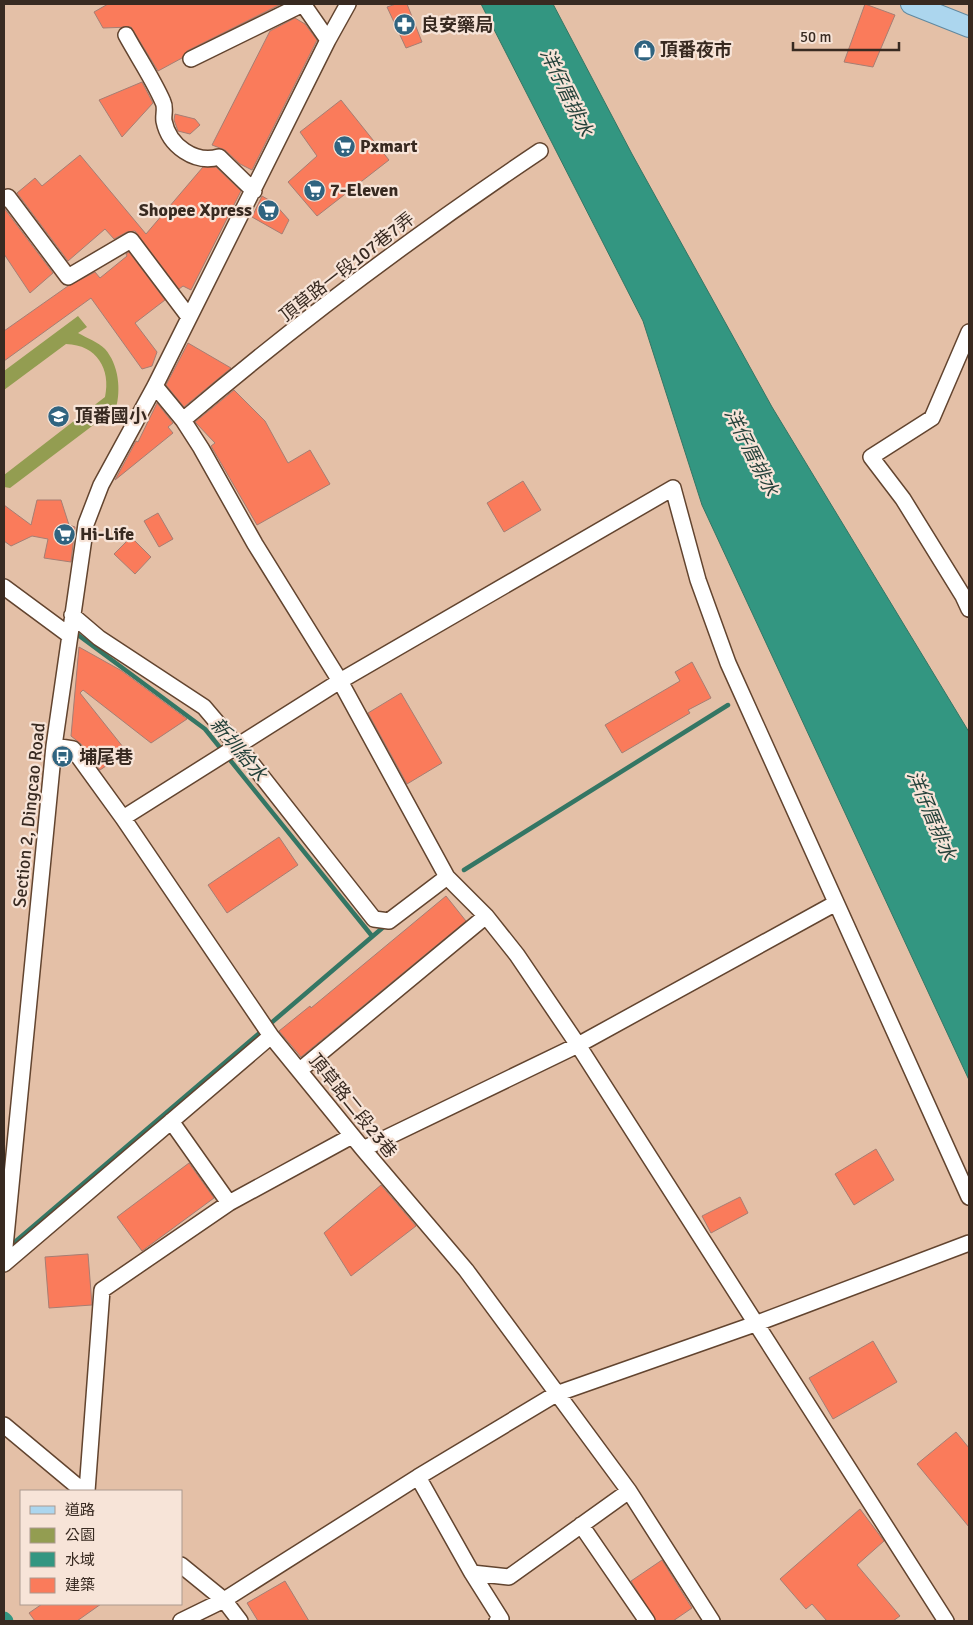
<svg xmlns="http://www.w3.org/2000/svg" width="973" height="1625" viewBox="0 0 973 1625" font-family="Signika,'Noto Sans TC',sans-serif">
	<rect width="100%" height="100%" fill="#e4c0a7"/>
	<path fill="#939d51" d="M78,316L87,327L78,333C87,338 98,342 105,349C119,365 121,390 116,408L10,488L4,487V475L105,397C111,369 97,345 66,344L4,390V371Z"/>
	<path fill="#339681" stroke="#347664" d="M481,4H553L632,154L772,407L969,732V1080L702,505L643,321Z"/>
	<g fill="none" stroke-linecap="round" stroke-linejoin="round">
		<path stroke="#347664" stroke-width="4.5" d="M74,632L205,729L372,936
			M464,870L728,705
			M9,1247L387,924"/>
		<path stroke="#339681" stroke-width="15" d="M4,1619L6,1621"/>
	</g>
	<path fill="#fa7b5b" stroke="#a67e73" d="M108,4H281L187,51L182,58L158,71L131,27L103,28L94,12Z
		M396,4H407L422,42L406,48L387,7Z
		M865,4L895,15L873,67L844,62Z
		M295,18L305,24L317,40L252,170L240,164L225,150L212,145L270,31Z
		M142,82L153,103L122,137L99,100Z
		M341,100L389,160L317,216L288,182L317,156L300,132Z
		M175,114L195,119L200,125L190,134L178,131L174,120Z
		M80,155L146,234L203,167H216L241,191L191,290L183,286L179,289L135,231L127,232L114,239L105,229L68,261L17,193L35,178L42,186Z
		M262,196L274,203L289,220L282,234L252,217Z
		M4,208L53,273L30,293L4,254Z
		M129,252L165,300L135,323L157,352L152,366L142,369L91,298L4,361V331L68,286L95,272L100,278L127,256L126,254Z
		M188,343L231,368L184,407L166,385Z
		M234,390L265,421L288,463L310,450L330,484L257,525L211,446L215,443L195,422Z
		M157,403L173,423L168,427L173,433L115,480L136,441L138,442Z
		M523,481L541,510L504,532L487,503Z
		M37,500H61L69,525L75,527L71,562L44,558L48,539L32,536L11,546L4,541V505L31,525Z
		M158,513L173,539L159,547L144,521Z
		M131,537L151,557L135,574L114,554Z
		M79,647L122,671L187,719L151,743L83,690L80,693L127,752L100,770L81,744L71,736Z
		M692,662L711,698L688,710L690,713L622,753L605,725L680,681L675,672Z
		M401,693L442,763L407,784L368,713Z
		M279,837L298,865L227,913L208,885Z
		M446,896L466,921L301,1057L279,1031L310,1006L311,1008Z
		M876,1149L894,1180L854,1205L835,1174Z
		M189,1163L214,1198L142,1251L117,1217Z
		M381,1185L416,1226L351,1276L324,1233Z
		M740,1197L748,1213L711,1233L702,1216Z
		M88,1254L92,1305L49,1308L45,1257Z
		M873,1341L897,1382L833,1419L809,1378Z
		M956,1432L969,1448V1527L917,1464Z
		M860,1509L884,1541L857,1565L900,1616L893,1621H827L812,1604L806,1609L780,1579Z
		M662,1560L692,1608L673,1621H656L631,1581Z
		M285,1581L309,1621H258L247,1603Z
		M42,1604H101L77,1621H35L29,1613Z"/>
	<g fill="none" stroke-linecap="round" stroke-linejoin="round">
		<defs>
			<path id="minor" d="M126,35C138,57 153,79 163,102C166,108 163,115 164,121C169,146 195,164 219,157L254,191
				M191,59L303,4L328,40
				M4,199L8,197L68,277L131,240L189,317
				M969,332L932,418L871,457L903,499L963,596L969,609
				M155,386L183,420L201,448L255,544L340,681L447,877L486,916L517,955L578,1045L946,1621
				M183,420C296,324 416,234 540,151
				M4,587L69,635
				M72,615L99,638L204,707L249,760L374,919L389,921L447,877
				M54,746L73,749L123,818L271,1036L363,1149L466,1270L629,1491
				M123,818L340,681L673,488L698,580L728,663L969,1197
				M300,1070L486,916
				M171,1121L229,1203L352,1136
				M363,1149L578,1045L836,903
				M4,1257L54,746L86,524L101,485L155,386L328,40L348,4
				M4,1264L271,1036
				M4,1425L83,1491
				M418,1477L472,1573L509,1577L629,1491L712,1621
				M87,1491L102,1290L229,1203
				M581,1525L647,1621
				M181,1565L224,1600L240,1621
				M472,1573L501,1619L497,1621
				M181,1621L224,1600L418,1477L556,1394L755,1324L969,1243"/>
			<path id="major" d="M911,4L969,27"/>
		</defs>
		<use href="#minor" stroke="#62442f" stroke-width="18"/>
		<use href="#major" stroke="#60889f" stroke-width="22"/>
		<use href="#minor" stroke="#fff" stroke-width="15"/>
		<use href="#major" stroke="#acd6ee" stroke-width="20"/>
	</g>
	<defs>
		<symbol id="pharmacy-disc" viewBox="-11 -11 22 22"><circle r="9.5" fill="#306480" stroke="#f7e4d8"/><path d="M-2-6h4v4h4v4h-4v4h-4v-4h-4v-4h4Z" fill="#fff"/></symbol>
		<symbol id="shop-disc" viewBox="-11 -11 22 22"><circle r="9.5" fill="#306480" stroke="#f7e4d8"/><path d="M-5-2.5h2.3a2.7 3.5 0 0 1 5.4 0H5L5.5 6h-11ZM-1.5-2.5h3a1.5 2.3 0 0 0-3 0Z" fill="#fff"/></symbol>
		<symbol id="supermarket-disc" viewBox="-11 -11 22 22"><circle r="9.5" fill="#306480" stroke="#f7e4d8"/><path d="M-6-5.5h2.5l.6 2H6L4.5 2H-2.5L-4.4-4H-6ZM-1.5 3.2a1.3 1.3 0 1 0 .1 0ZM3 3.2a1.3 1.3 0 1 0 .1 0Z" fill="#fff"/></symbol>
		<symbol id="school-disc" viewBox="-11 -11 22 22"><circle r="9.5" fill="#306480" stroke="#f7e4d8"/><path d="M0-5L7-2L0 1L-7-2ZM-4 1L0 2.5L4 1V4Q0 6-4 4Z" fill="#fff"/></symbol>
		<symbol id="bus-disc" viewBox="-11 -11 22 22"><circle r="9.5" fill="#306480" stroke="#f7e4d8"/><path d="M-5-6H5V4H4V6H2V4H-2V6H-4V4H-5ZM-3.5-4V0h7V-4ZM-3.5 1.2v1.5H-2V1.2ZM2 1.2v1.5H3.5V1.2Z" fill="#fff"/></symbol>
	</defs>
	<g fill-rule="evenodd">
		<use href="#pharmacy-disc" x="392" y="12" width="25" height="25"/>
		<use href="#shop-disc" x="632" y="38" width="25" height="25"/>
		<use href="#supermarket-disc" x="332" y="134" width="25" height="25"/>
		<use href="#supermarket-disc" x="302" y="178" width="25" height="25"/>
		<use href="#supermarket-disc" x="256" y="198" width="25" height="25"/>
		<use href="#school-disc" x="46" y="404" width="25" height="25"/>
		<use href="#supermarket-disc" x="52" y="522" width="25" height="25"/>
		<use href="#bus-disc" x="50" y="744" width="25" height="25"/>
	</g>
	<g text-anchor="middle" stroke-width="4.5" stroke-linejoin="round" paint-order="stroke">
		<g font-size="18" font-weight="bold" fill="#382a21" stroke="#f7e4d8" text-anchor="start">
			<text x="421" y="31">良安藥局</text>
			<text x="660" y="56">頂番夜市</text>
			<text x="360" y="152">Pxmart</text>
			<text x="330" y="196">7-Eleven</text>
			<text x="252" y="216" text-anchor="end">Shopee Xpress</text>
			<text x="75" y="422">頂番國小</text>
			<text x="80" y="540">Hi-Life</text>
			<text x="79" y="763">埔尾巷</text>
		</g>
		<g font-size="18" fill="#382a21" stroke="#f7e4d8">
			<text transform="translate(347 267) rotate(-38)" y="6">頂草路一段107巷7弄</text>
			<text transform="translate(29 815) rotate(-84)" y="6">Section 2, Dingcao Road</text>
			<text transform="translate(353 1106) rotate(51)" y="6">頂草路二段23巷</text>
		</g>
		<g font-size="19" font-style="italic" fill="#24413a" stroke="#f7e4d8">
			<text transform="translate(567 92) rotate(64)" y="7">洋仔厝排水</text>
			<text transform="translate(752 452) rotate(63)" y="7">洋仔厝排水</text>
			<text transform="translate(239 749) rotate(50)" y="7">新圳給水</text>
			<text transform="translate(932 815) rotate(67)" y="7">洋仔厝排水</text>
		</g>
	</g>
	<rect width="973" height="1625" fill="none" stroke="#382a21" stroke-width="10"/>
	<rect x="20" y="1490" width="162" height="115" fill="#f7e4d8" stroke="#ab9a8f"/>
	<rect x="30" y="1506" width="25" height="8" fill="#acd6ee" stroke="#ab9a8f"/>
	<text x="65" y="1515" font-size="15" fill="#382a21">道路</text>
	<rect x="30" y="1528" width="25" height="15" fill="#939d51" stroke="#ab9a8f"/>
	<text x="65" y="1540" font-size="15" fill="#382a21">公園</text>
	<rect x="30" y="1552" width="25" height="15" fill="#339681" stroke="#ab9a8f"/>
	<text x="65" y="1565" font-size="15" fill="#382a21">水域</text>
	<rect x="30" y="1578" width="25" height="15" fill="#fa7b5b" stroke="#ab9a8f"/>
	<text x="65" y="1590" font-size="15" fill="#382a21">建築</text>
	<path d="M793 42v8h106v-8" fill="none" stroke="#382a21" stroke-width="2.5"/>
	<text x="800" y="42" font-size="15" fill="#382a21" stroke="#f7e4d8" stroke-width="4" paint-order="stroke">50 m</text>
</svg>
